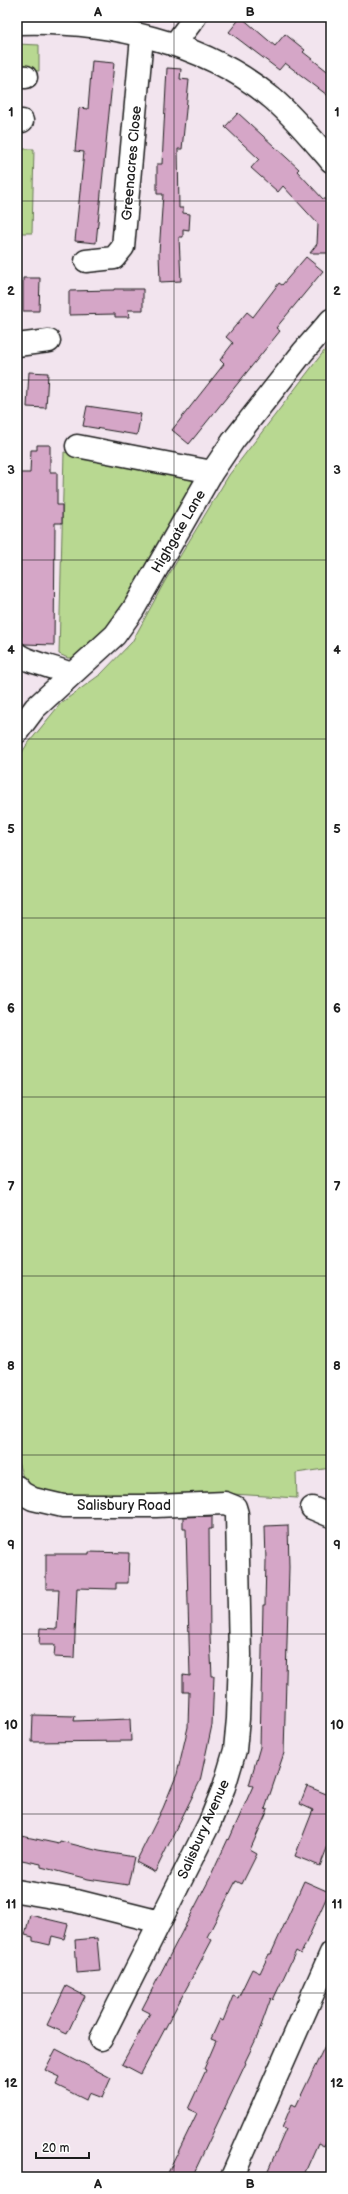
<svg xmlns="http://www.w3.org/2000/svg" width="348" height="2194" viewBox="0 0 348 2194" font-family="'Balsamiq Sans',sans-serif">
	<rect width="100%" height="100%" fill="#f2e4ee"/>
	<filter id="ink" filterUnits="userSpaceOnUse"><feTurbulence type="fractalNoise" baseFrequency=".025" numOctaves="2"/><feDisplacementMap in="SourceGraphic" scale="8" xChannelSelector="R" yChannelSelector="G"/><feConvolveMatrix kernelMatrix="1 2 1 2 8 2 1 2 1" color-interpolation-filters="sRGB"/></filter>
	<g filter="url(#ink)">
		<path fill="#b8d891" stroke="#6a7a56" d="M17,44L39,45V71L17,70Z
			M17,149H34L32,233H17Z
			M331,342V1468L296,1473L297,1498L233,1494L95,1500L27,1490L17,1459V761L26,746L61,703L101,674L132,642L165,581L229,475Z
			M64,452L199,476L117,624L76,658H68L59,654Z"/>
		<path fill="#d5a6c7" stroke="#1c1c1c" d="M241,17L275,46L285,34L305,50L303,52L331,74V98L285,63L279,70L229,32Z
			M92,61L114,63L96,243L75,241L84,152L75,151L79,108L88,109Z
			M167,68L181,69L180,79L189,80L182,149H178L179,208H183V213L190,214L189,230L183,229V237H179L181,281L160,282L159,253L163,194H157V164H162Z
			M238,113L299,169L297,171L323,199H331V253H310L317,244L318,224L283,186L278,192L251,168L259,159L225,127Z
			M306,257L323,271L276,328L280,331L189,444L172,430L224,364L220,360L233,343L226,337L247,312L253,317L279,283L282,285Z
			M23,278H40L39,311H23Z
			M114,289H143V310H128L129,317H115V314L69,315V291L114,290Z
			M29,372L48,373L46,408L27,407Z
			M87,406L141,414L137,435L83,426Z
			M37,445H50V472H57V505H62V523H55L54,645L25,644L21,642V622H17L19,473H30L31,450H37Z
			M212,1516V1529H209L210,1637L212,1676H214L212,1725L200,1781L155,1872L136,1862L163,1808L177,1774L188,1727L189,1692H183V1675L190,1676L186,1529H183V1517Z
			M288,1525L289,1567L284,1753L265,1809L268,1810L250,1850L257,1854L242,1884L236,1881L207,1937L212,1940L141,2074L122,2064L150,2013L142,2009L211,1876L228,1839L229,1840L253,1786L249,1785L260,1747L263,1605H265L266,1561L265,1526Z
			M89,1552L129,1553L128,1583H116V1589L77,1588L74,1658L54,1657L55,1645H39L40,1628L57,1629L59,1589H46V1554H89Z
			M33,1715L75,1716L74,1721L130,1719L131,1741L32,1742Z
			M307,1786L331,1796V1838L320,1866L295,1856L313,1810L300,1804Z
			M17,1835L59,1844L60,1841L99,1851L134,1857L128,1885L88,1879L41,1867V1864L17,1859Z
			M304,1881L329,1892L301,1954L296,1951L273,2000L271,1998L257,2037L245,2062L246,2063L192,2177H166L197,2113L188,2109L206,2070L204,2069L216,2041L211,2039L220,2019L223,2021L233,1996L238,1998L252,1969L260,1973L269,1954H271Z
			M30,1915L68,1924L64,1939L52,1936L50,1945L33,1941V1937L25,1935Z
			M97,1938L100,1971L77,1973L75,1940Z
			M66,1986L85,1996L67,2034L47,2025Z
			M331,2033V2131L324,2146L318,2143L303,2177H265L286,2129L282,2128L292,2104L296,2106Z
			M56,2049L111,2078L102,2098L89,2093L86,2100L56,2085L60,2077L45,2070Z"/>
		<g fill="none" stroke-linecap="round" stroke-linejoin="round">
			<defs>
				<path id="minor" d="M17,23C106,20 204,41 273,99C295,118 313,140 331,161
					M174,45L195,17
					M17,76L26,77
					M17,121H22
					M86,261L114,258L123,247L142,37
					M17,345L49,341
					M77,446L212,472
					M17,654C29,663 55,667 71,674
					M17,732L35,708L115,635L133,610L212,472L233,441L303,352L331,320
					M17,1487L22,1493L33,1499L63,1506H156L225,1503L235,1507L237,1514L240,1655L238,1719L235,1750L224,1787L210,1822L101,2039
					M312,1508L331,1516
					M17,1891L76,1901L160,1922
					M232,2177L331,1953"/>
			</defs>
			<use href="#minor" stroke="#1c1c1c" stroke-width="25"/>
			<use href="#minor" stroke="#fff" stroke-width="22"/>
		</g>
	</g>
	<path fill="none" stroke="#1c1c1c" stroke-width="1" stroke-opacity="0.55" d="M174,17V2177M17,201H331M17,380H331M17,560H331M17,739H331M17,918H331M17,1097H331M17,1276H331M17,1455H331M17,1634H331M17,1814H331M17,1993H331"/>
	<g text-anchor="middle" stroke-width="3" stroke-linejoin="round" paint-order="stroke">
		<g font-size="14" fill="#1c1c1c" stroke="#fff">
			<text transform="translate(131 163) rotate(-85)" y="5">Greenacres Close</text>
			<text transform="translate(178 531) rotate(-60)" y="5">Highgate Lane</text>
			<text x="124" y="1510">Salisbury Road</text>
			<text transform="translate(203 1829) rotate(-66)" y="5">Salisbury Avenue</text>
		</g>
	</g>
	<rect width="348" height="2194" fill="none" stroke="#fff" stroke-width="44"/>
	<path d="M36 2152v6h53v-6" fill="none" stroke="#1c1c1c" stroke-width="2"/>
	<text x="42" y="2152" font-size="12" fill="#1c1c1c" stroke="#ffffff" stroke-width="3" paint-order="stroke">20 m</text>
	<rect x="22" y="22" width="304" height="2150" fill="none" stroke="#1c1c1c" stroke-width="1.5"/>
	<g font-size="13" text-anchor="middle" font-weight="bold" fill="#1c1c1c">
		<text x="98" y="16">A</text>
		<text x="250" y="16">B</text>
		<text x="11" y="116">1</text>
		<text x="337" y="116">1</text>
		<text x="11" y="295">2</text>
		<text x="337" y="295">2</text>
		<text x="11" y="474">3</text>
		<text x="337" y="474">3</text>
		<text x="11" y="654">4</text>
		<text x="337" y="654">4</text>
		<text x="11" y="833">5</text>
		<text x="337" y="833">5</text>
		<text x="11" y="1012">6</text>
		<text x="337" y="1012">6</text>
		<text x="11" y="1191">7</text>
		<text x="337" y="1191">7</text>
		<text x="11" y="1370">8</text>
		<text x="337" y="1370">8</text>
		<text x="11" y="1549">9</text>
		<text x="337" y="1549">9</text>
		<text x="11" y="1729">10</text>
		<text x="337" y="1729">10</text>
		<text x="11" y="1908">11</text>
		<text x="337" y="1908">11</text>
		<text x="11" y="2087">12</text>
		<text x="337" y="2087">12</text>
		<text x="98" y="2188">A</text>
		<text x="250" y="2188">B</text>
	</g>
</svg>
